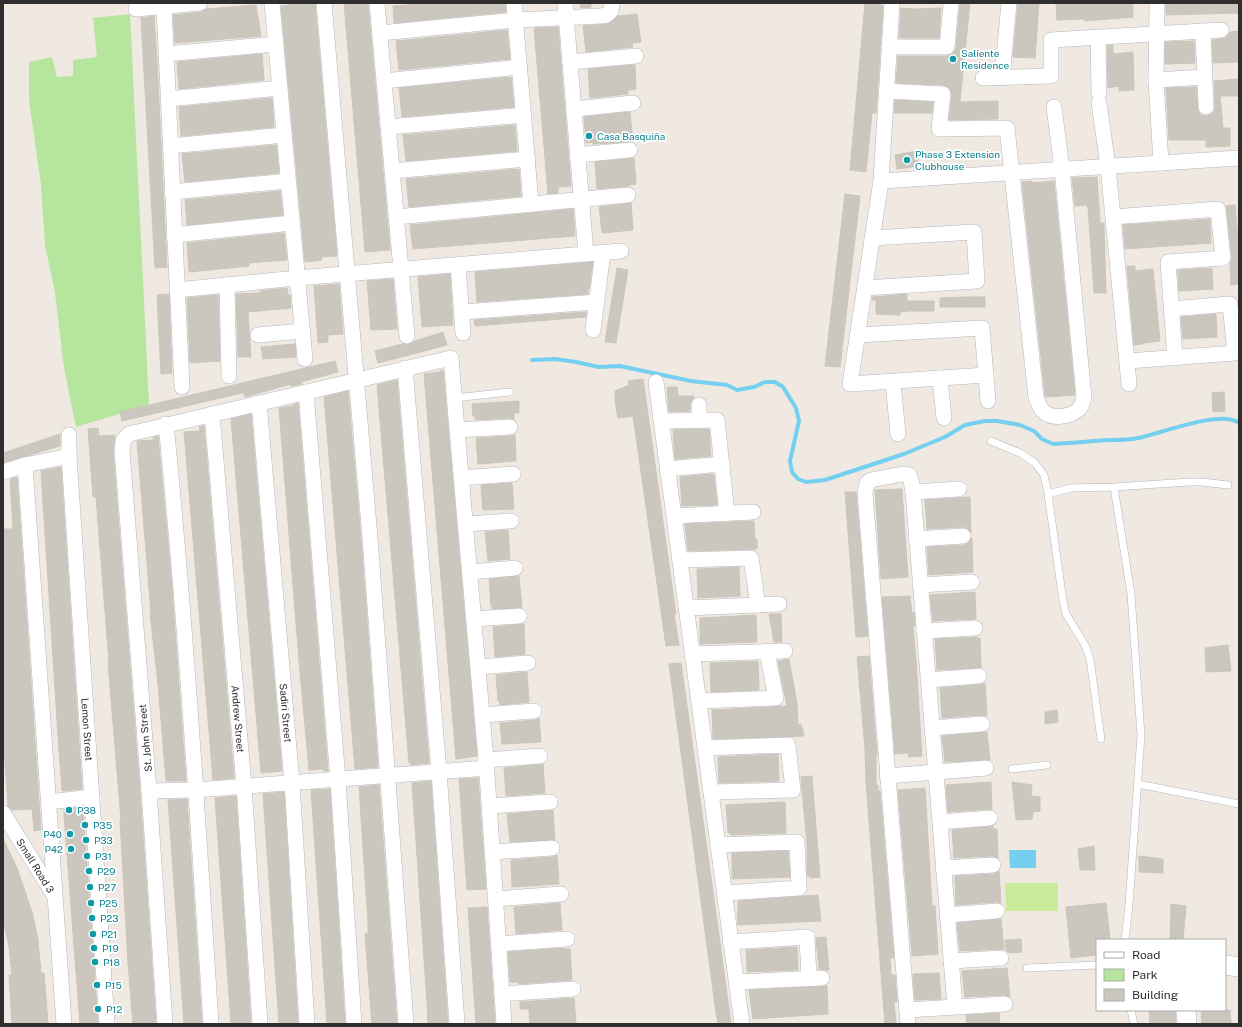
<svg xmlns="http://www.w3.org/2000/svg" width="1242" height="1027" viewBox="0 0 1242 1027" font-family="'Public Sans',sans-serif">
	<rect width="100%" height="100%" fill="#efe9e1"/>
	<path fill="#b6e59e" d="M130,14L149,405L76,427L64,368L55,293L45,245L41,185L29,100V62L52,57L57,77L73,76V60L97,57L93,18Z"/>
	<path fill="#c9ec9a" d="M1005,883H1058V911H1006Z"/>
	<path fill="#75cff0" d="M1009,850H1036V868H1010Z"/>
	<g fill="none" stroke-linecap="round" stroke-linejoin="round">
		<path stroke="#75cff0" stroke-width="4" d="M532,360L555,359L576,362L599,367L620,366L691,381L727,385L737,390L754,387L765,382H775L783,387L796,408L799,421L790,461L792,472L798,479L806,482L825,480L904,454L945,437L965,425L985,421H997L1020,425L1034,431L1042,439L1053,444C1072,443 1092,441 1111,440C1120,440 1130,440 1138,438C1160,434 1221,409 1239,423"/>
	</g>
	<path fill="#cbc7bf" stroke="#cbc5ba" d="M289,3H315L337,256L321,257L322,260L305,262L281,6L289,5Z
		M344,3H368L390,250L365,252Z
		M434,3H505L506,12L394,23L393,6Z
		M580,3H591V7L581,8Z
		M865,3H881V6H883L876,113H872L866,172L850,170Z
		M960,3H970L960,102L998,101V119L949,120L952,95L951,91L948,87L943,85L896,83L898,56H947L954,52L956,48Z
		M1018,3H1039L1035,58L1013,57Z
		M1056,3H1133V17L1085,21V19L1057,20Z
		M1166,3H1239V13L1166,15Z
		M256,5L261,36L175,43L173,15L201,12L206,9Z
		M901,8L914,9L941,8L939,38H899Z
		M637,14L641,42L632,43L633,47L586,52L583,26L608,24L613,21L618,16Z
		M154,16L157,61L167,267L155,268L141,18Z
		M558,27L571,186L558,187V193L548,194L534,28Z
		M507,30L510,59L399,70L396,41Z
		M1239,31V62L1213,63L1212,40L1226,38L1230,32Z
		M1194,41L1195,63L1165,64V42Z
		M1113,45V54L1133,52L1134,90L1119,91V86L1108,88L1107,46Z
		M262,54L264,80L179,89L177,62Z
		M635,65L636,89L628,90V94L590,98L588,69Z
		M511,77L514,107L402,117L399,88Z
		M1239,79V96H1220L1223,128H1230V146L1206,147V140H1169L1166,88L1196,87L1198,111L1201,115L1207,116L1211,114L1214,112L1215,107L1214,81Z
		M272,98L274,127L181,136L179,107Z
		M895,100L933,102L932,113H894Z
		M630,112L633,142L593,144V142L586,143L584,117Z
		M515,125L517,151L406,161L403,135Z
		M276,145L279,173L185,182L182,154Z
		M917,151L919,166L897,169L895,155Z
		M634,158L636,184L629,185V186L597,189L595,162Z
		M519,169L521,196L409,207L406,179Z
		M1097,177L1100,223H1104L1106,293H1094L1088,207H1087V205L1075,206L1072,178Z
		M1032,181V183L1054,181L1075,395L1046,397L1045,395L1022,182Z
		M280,191L283,215L187,225L185,200Z
		M845,194L860,196L840,367L825,366Z
		M631,203L633,230L602,233L599,207Z
		M1235,205L1239,249V284L1231,285L1230,264L1232,257L1226,206Z
		M573,209L575,236L413,249L410,225Z
		M1210,219L1211,243L1125,249L1123,225Z
		M284,233L287,260L249,263V266L189,272L187,243Z
		M593,262L589,289H588V294L477,302L475,272Z
		M1127,266H1135V271L1153,269L1160,341L1143,343V344L1134,345Z
		M617,268L628,270L616,343L605,342Z
		M1212,268L1213,289L1179,291L1178,270Z
		M450,274L453,325L422,327L418,277Z
		M393,279L397,329L371,330L367,281Z
		M339,284L343,334L328,335V342L318,343L314,286Z
		M287,288L288,295H290L291,308L248,312L251,357H238L236,294L260,293V291Z
		M169,294L172,373L161,374L157,295Z
		M907,294V301H934V311H909L900,312V315L876,314V300H872V297Z
		M218,295L220,361L190,363L187,298Z
		M963,297H985V307H940V298Z
		M586,312V317L475,326L474,320Z
		M1216,314L1217,337L1183,339L1181,317Z
		M443,332L447,345L378,363L375,351L402,344L408,345L415,341Z
		M295,344L296,357L263,359L261,347Z
		M335,361L338,372L301,382L302,384L291,386V384L245,397L244,393H242L122,421L120,412Z
		M443,370L477,756L456,759L424,374L440,372V371Z
		M643,379L676,614H674L679,645L666,646L633,416L618,418L615,401V391L629,385L628,381Z
		M397,380L429,763L411,765V763H409L377,385Z
		M667,387H677L678,396H694L690,405V411L669,412Z
		M348,391L361,539L378,767L355,769L324,397Z
		M1224,392L1225,411L1213,412L1212,393Z
		M519,401V413H514V419L509,418L475,420V416H473L472,404Z
		M298,403L328,771H324L323,769L309,770L299,661L279,408L293,406V405Z
		M251,414L282,771L261,773L231,419Z
		M204,426L234,778L213,780L184,432L200,431L199,427Z
		M98,428L99,436L115,435L113,452L140,792L156,1024H133L128,963L120,820H121L108,663H109L96,497H93L88,429Z
		M696,429H709L711,456L675,459L673,430Z
		M60,434V446L3,463V453Z
		M515,435L516,461L478,464L476,438L511,436Z
		M158,436L171,575L186,781H166L158,684L150,613H151L137,441L154,440L153,437Z
		M61,467L82,789L63,791V790H62L58,736L41,471Z
		M712,474L714,475L717,505L682,506L680,477Z
		M17,477L41,830L34,831L32,809L12,810L8,806L3,735V529H13L10,479Z
		M512,483L514,509L483,510L481,485Z
		M902,489L908,577L881,579L875,490Z
		M845,492H856L868,636L856,637Z
		M970,497L971,533L967,528L963,527L927,529L925,500Z
		M754,521L755,539H757V549L688,551L685,524Z
		M508,530L510,559L488,561L485,532Z
		M972,538L973,572L929,575L927,548L928,547L964,545L968,543Z
		M739,567L740,596L698,598L697,569Z
		M519,576L522,608L492,609V606H491L489,579Z
		M975,592L976,619L933,621L930,595Z
		M910,596L912,613L914,612L915,626H913L916,660L922,756L909,757L908,753L895,754L882,597Z
		M769,614H781L782,642H774Z
		M756,615L757,642L700,644V618Z
		M524,624L525,654L495,657L493,627Z
		M977,637V638H980L981,668L937,670L935,639Z
		M1228,645L1231,671L1206,672L1205,648Z
		M869,656L877,755L876,756V785H878V791H880L894,958H890L891,975H895L897,1002H894L896,1024H885L866,783L865,749L857,657Z
		M789,659L797,703L798,725L801,724L804,736L713,739L712,710L787,706L778,661Z
		M758,661L759,690L711,692L710,663Z
		M681,663L715,906L731,1024H718L716,1013L669,664Z
		M527,672L529,702L500,705L499,701H498L496,675Z
		M985,684L987,716L981,715L942,718L940,688Z
		M1057,710L1058,722L1045,724V712Z
		M539,718L541,742L502,744L500,723L535,720Z
		M987,732L990,760L945,762L942,736Z
		M778,754L779,781L719,783L718,757Z
		M543,764L545,793L506,796L504,768Z
		M812,776L820,877L810,878V876H807V845L801,777Z
		M478,778L486,889L467,890L459,779Z
		M431,781L448,1024H428L427,1003L412,783Z
		M991,782L992,809L948,812L946,785Z
		M1012,782L1032,785L1031,796L1040,797V811L1033,812L1032,819L1016,820Z
		M379,785L397,1024H372L371,1012L365,934L368,933V922L359,787Z
		M925,788L932,906H935L938,954L912,956L898,790Z
		M330,789L345,1024H327L312,805L311,790Z
		M284,792L298,1024H279L264,809L263,794Z
		M236,796L251,1024H231L215,798Z
		M187,799L192,875L202,1024H184L168,800Z
		M785,802L786,833L731,835V833H728L726,805Z
		M83,807L98,1024H80L64,815V809Z
		M553,810L555,840L510,842L507,814Z
		M993,826V829H997L998,858L992,856L954,858L952,830Z
		M3,839L17,868L33,915L38,940L41,973H44L48,1024H12L9,975H12L9,946L3,920Z
		M1094,846L1095,870H1080L1078,849Z
		M788,851L790,877L732,879V853Z
		M557,855L559,884L512,887L511,860L553,857Z
		M1139,856L1163,859V873L1139,872Z
		M999,871L1001,903L996,902L956,905L955,876L994,874Z
		M818,895L821,921L738,925L737,913H738V901Z
		M560,903L562,930L516,934L514,907Z
		M1106,903L1110,940H1097V955L1071,958L1066,907Z
		M1171,904L1186,906L1183,940H1170Z
		M487,907L495,1024H476L468,908Z
		M1001,919L1004,949L960,951L957,923Z
		M826,937L829,970H826L819,969L816,938Z
		M1021,939L1022,952L1009,953L1006,950L1005,940Z
		M797,947L798,970L747,972L746,950Z
		M563,948L564,949H570L572,980L519,984L518,982H510L508,952Z
		M1007,968L1010,997L1004,995L965,997L962,971Z
		M939,973L941,999L915,1000L913,974Z
		M827,986L828,1014L753,1019L749,990Z
		M574,998L576,1024H530L529,1009H520V1002Z
		M1149,1010H1175L1176,1024H1150Z
		M1201,1010H1230L1231,1024H1202Z
		M999,1013L1000,1024H967L966,1015Z"/>
	<g fill="none" stroke-linecap="round" stroke-linejoin="round">
		<defs>
			<path id="service" d="M454,398L510,392
				M991,441L1020,453L1035,463L1044,475L1048,494L1063,601L1066,614L1085,645L1090,659L1101,739
				M1114,487L1131,594L1141,735L1129,905L1125,940
				M1048,494L1071,488L1114,487L1189,482H1202L1228,485
				M1012,769L1047,765
				M1138,784L1239,804
				M1027,968L1097,965
				M1131,1010L1134,1024"/>
			<g id="minor">
				<path d="M272,3L305,359"/>
				<path d="M324,3L370,538L406,1024"/>
				<path d="M377,3L407,336"/>
				<path d="M514,3L531,204"/>
				<path d="M565,3L586,254"/>
				<path d="M892,3L881,181L850,384L986,375"/>
				<path d="M1157,3L1156,80L1161,163"/>
				<path d="M164,7L182,387"/>
				<path d="M136,9L200,3"/>
				<path d="M1203,31L1206,107"/>
				<path d="M380,33L516,20L601,16L607,15L611,11L612,3"/>
				<path d="M1098,37L1099,93"/>
				<path d="M889,47H947L951,3"/>
				<path d="M166,54L276,44"/>
				<path d="M570,62L636,56"/>
				<path d="M983,78L1051,76V40L1221,30"/>
				<path d="M1002,78L1009,3"/>
				<path d="M1156,80L1204,77"/>
				<path d="M384,81L520,67"/>
				<path d="M886,91L943,94L939,129L1007,128L1036,397C1038,402 1039,407 1043,411C1052,420 1070,417 1079,409C1082,406 1083,401 1084,397L1062,169L1054,107"/>
				<path d="M168,99L280,88"/>
				<path d="M1099,103L1108,166L1129,384"/>
				<path d="M574,109L633,103"/>
				<path d="M388,127L524,115"/>
				<path d="M170,146L284,135"/>
				<path d="M577,155L630,150"/>
				<path d="M392,171L528,159"/>
				<path d="M881,181L1239,158"/>
				<path d="M172,192L288,181"/>
				<path d="M396,217L628,195"/>
				<path d="M1113,217L1218,209L1223,258L1168,262L1175,358"/>
				<path d="M174,235L292,223"/>
				<path d="M458,265L463,333"/>
				<path d="M227,285L229,376"/>
				<path d="M865,288L977,281L974,232L872,238"/>
				<path d="M177,290L297,278L621,251"/>
				<path d="M462,312L597,302"/>
				<path d="M593,330L603,252"/>
				<path d="M258,335L303,331"/>
				<path d="M858,335L982,328L988,401"/>
				<path d="M1128,361L1235,353L1230,304L1171,309"/>
				<path d="M405,368L439,772L457,1024"/>
				<path d="M940,378L944,418"/>
				<path d="M656,382L742,1024"/>
				<path d="M893,382L898,434"/>
				<path d="M306,392L338,780L354,1024"/>
				<path id="s1" d="M259,403L292,783L307,1024"/>
				<path id="s2" d="M212,414L244,786L260,1024"/>
				<path d="M661,421L717,420L727,513"/>
				<path d="M699,421V405"/>
				<path d="M166,424C186,624 198,824 211,1024"/>
				<path d="M457,430L510,427"/>
				<path id="s3" d="M69,435V456L107,1024"/>
				<path d="M25,465L64,1024"/>
				<path d="M667,469L722,464"/>
				<path d="M3,472L25,465L69,456"/>
				<path d="M461,478L513,474"/>
				<path d="M913,492L959,489"/>
				<path d="M674,516L753,512"/>
				<path d="M465,524L511,521"/>
				<path d="M916,539L963,536"/>
				<path d="M680,560L751,558L758,605"/>
				<path d="M470,572L515,568"/>
				<path d="M920,585L972,582"/>
				<path d="M686,608L779,604"/>
				<path d="M474,619L519,616"/>
				<path d="M924,631L975,628"/>
				<path d="M692,654L785,651"/>
				<path d="M478,667L528,663"/>
				<path d="M928,680L979,676"/>
				<path d="M699,701L776,698L767,652"/>
				<path d="M482,715L534,711"/>
				<path d="M932,728L982,724"/>
				<path d="M705,748L788,745L793,790L711,792"/>
				<path d="M486,760L540,756"/>
				<path d="M887,776L986,768"/>
				<path d="M149,791L195,790L487,768"/>
				<path d="M48,802L92,797"/>
				<path d="M490,806L550,802"/>
				<path id="s4" d="M3,813L54,895"/>
				<path d="M940,822L990,818"/>
				<path d="M718,845L797,842L799,888L725,893"/>
				<path d="M493,852L552,848"/>
				<path d="M943,868L993,865"/>
				<path d="M496,899L561,894"/>
				<path d="M947,915L997,911"/>
				<path d="M730,942L807,937L809,978"/>
				<path d="M499,944L567,939"/>
				<path d="M951,961L1001,958"/>
				<path d="M736,982L822,978"/>
				<path d="M502,994L573,989"/>
				<path d="M907,1010L1005,1004"/>
				<path d="M165,1024L149,791L122,451L123,441L129,434L451,358L457,430L486,760L504,1024"/>
				<path d="M908,1024L865,493L867,483L871,480L902,474L909,475L911,480L913,492L955,1007"/>
			</g>
			<path id="tertiary" d="M1225,965L1239,967
				M1186,1010L1187,1024"/>
		</defs>
		<use href="#service" stroke="#b4b7c1" stroke-width="8"/>
		<use href="#minor" stroke="#b4b7c1" stroke-width="16"/>
		<use href="#tertiary" stroke="#b4b7c1" stroke-width="20"/>
		<use href="#service" stroke="#fff" stroke-width="7"/>
		<use href="#minor" stroke="#fff" stroke-width="15"/>
		<use href="#tertiary" stroke="#fff" stroke-width="19"/>
	</g>
	<g fill="#0f9aa8" stroke="#fff" stroke-width="1.5">
		<circle cx="953" cy="59" r="4"/>
		<circle cx="589" cy="136" r="4"/>
		<circle cx="907" cy="160" r="4"/>
		<circle cx="69" cy="810" r="4"/>
		<circle cx="85" cy="825" r="4"/>
		<circle cx="70" cy="834" r="4"/>
		<circle cx="86" cy="840" r="4"/>
		<circle cx="71" cy="849" r="4"/>
		<circle cx="87" cy="856" r="4"/>
		<circle cx="89" cy="871" r="4"/>
		<circle cx="90" cy="887" r="4"/>
		<circle cx="91" cy="903" r="4"/>
		<circle cx="92" cy="918" r="4"/>
		<circle cx="93" cy="934" r="4"/>
		<circle cx="94" cy="948" r="4"/>
		<circle cx="95" cy="962" r="4"/>
		<circle cx="97" cy="985" r="4"/>
		<circle cx="98" cy="1009" r="4"/>
	</g>
	<g text-anchor="middle" stroke-width="3.5" stroke-linejoin="round" paint-order="stroke">
		<g font-size="10" fill="#0d838f" stroke="#fff" text-anchor="start">
			<text x="961" y="57">Saliente<tspan x="961" dy="12">Residence</tspan></text>
			<text x="597" y="140">Casa Basquiña</text>
			<text x="915" y="158">Phase 3 Extension<tspan x="915" dy="12">Clubhouse</tspan></text>
			<text x="77" y="814">P38</text>
			<text x="93" y="829">P35</text>
			<text x="62" y="838" text-anchor="end">P40</text>
			<text x="94" y="844">P33</text>
			<text x="63" y="853" text-anchor="end">P42</text>
			<text x="95" y="860">P31</text>
			<text x="97" y="875">P29</text>
			<text x="98" y="891">P27</text>
			<text x="99" y="907">P25</text>
			<text x="100" y="922">P23</text>
			<text x="101" y="938">P21</text>
			<text x="102" y="952">P19</text>
			<text x="103" y="966">P18</text>
			<text x="105" y="989">P15</text>
			<text x="106" y="1013">P12</text>
		</g>
		<g font-size="10" fill="#2e2e2e" stroke="#fff">
			<text dy="4" stroke="none"><textPath href="#s1" startOffset="311">Sadiri Street</textPath></text>
			<text dy="4" stroke="none"><textPath href="#s2" startOffset="306">Andrew Street</textPath></text>
			<text dy="4" stroke="none"><textPath href="#s3" startOffset="295">Lemon Street</textPath></text>
			<text transform="translate(145 738) rotate(-95)" y="4">St. John Street</text>
			<text dy="4" stroke="none"><textPath href="#s4" startOffset="62">Small Road 3</textPath></text>
		</g>
	</g>
	<rect width="1242" height="1027" fill="none" stroke="#2e2e2e" stroke-width="8"/>
	<rect x="1096" y="939" width="130" height="72" fill="#ffffff" stroke="#ababab"/>
	<rect x="1104" y="952" width="20" height="6" fill="#ffffff" stroke="#ababab"/>
	<text x="1132" y="959" font-size="12" fill="#2e2e2e">Road</text>
	<rect x="1104" y="969" width="20" height="12" fill="#b6e59e" stroke="#ababab"/>
	<text x="1132" y="979" font-size="12" fill="#2e2e2e">Park</text>
	<rect x="1104" y="989" width="20" height="12" fill="#cbc7bf" stroke="#ababab"/>
	<text x="1132" y="999" font-size="12" fill="#2e2e2e">Building</text>
</svg>
